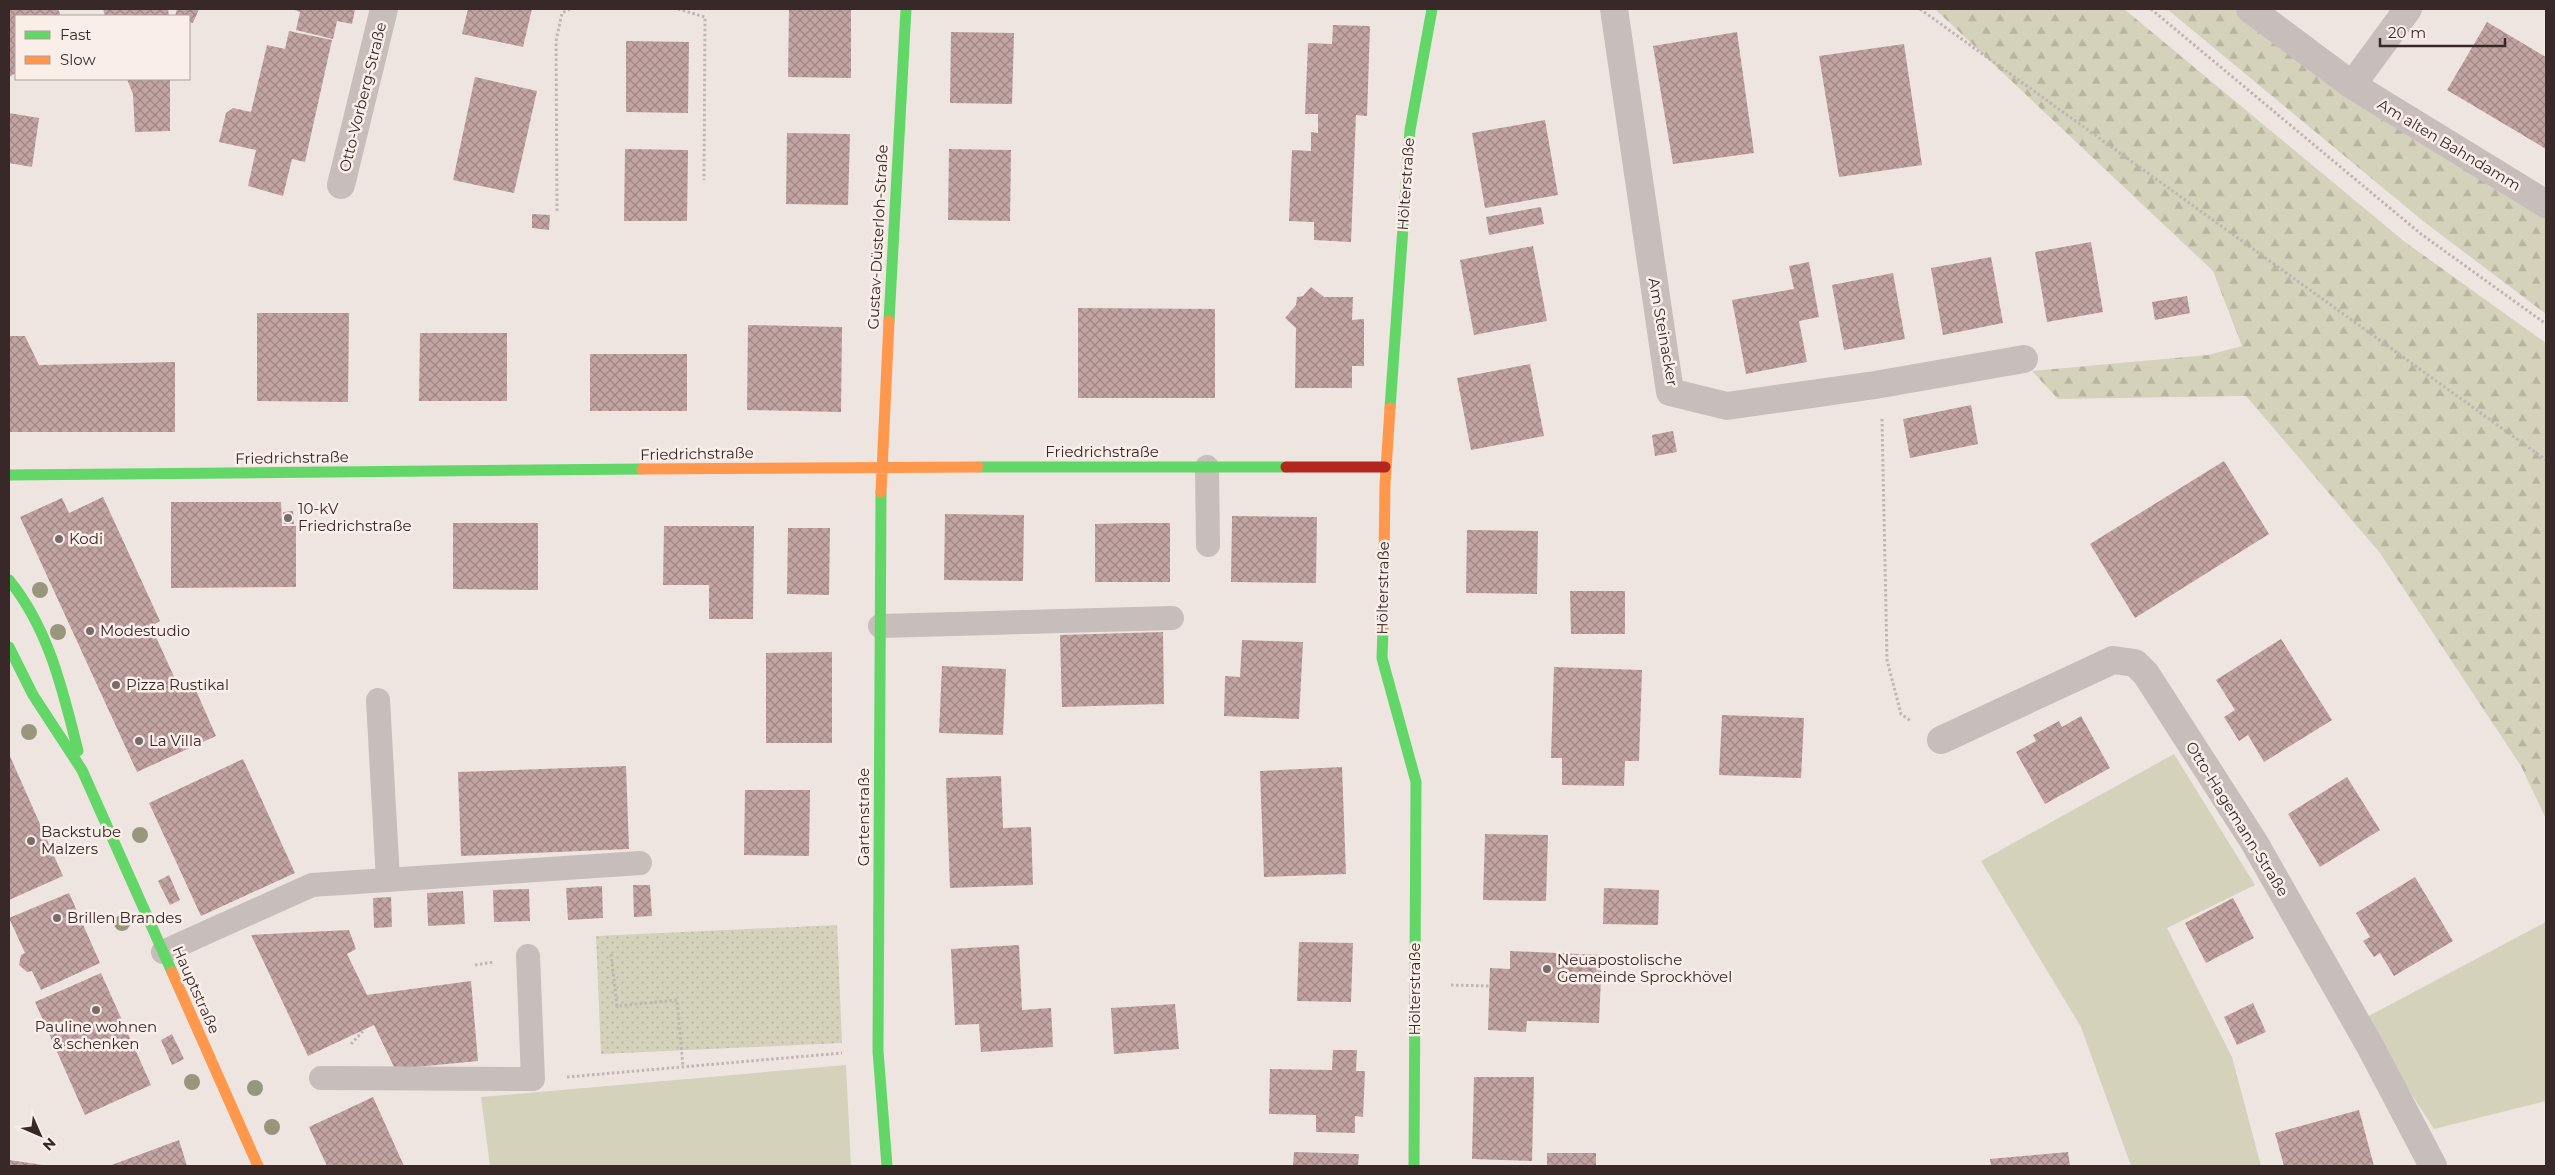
<svg xmlns="http://www.w3.org/2000/svg" width="2555" height="1175" viewBox="0 0 2555 1175" font-family="Montserrat,sans-serif">
	<defs>
		<pattern id="forest-firs" width="22" height="20" patternUnits="userSpaceOnUse" patternTransform="scale(1.25)"><rect width="22" height="20" fill="#d4d2ba"/><path d="M5 1l3.5 6h-7zM16 11l3.5 6h-7z" fill="#b7b4a0"/></pattern>
		<pattern id="park-dots" width="8" height="8" patternUnits="userSpaceOnUse" patternTransform="scale(1.25)"><rect width="8" height="8" fill="#d4d2ba"/><path d="M2 2h.1M6 6h.1" fill="none" stroke="#b7b4a0" stroke-width="1.8" stroke-linecap="round"/></pattern>
		<pattern id="building-cross-hatch" width="8" height="8" patternUnits="userSpaceOnUse" patternTransform="scale(1.25)"><rect width="8" height="8" fill="#c2a5a2"/><path d="M0 0l8 8M0 8l8-8" fill="none" stroke="#9f8684"/></pattern>
	</defs>
	<rect width="100%" height="100%" fill="#eee5e1"/>
	<path fill="#d4d2ba" d="M2174,754L2255,885L2167,928L2232,1057L2261,1166H2131L2081,1027L1981,861Z
		M2546,922V1101L2434,1129L2363,1019Z
		M846,1065L851,1166H490L481,1097Z"/>
	<path fill="url(#forest-firs)" d="M1935,9H2124L2405,242L2546,343V819L2521,766L2380,553L2246,396L2058,399L2032,371L2208,355L2242,346L2213,271Z
		M2167,9H2238L2546,217V314L2423,221Z"/>
	<path fill="url(#park-dots)" d="M837,925L842,1043L601,1054L596,936Z"/>
	<path fill="url(#building-cross-hatch)" d="M9,9H58L61,16H16V73L9,77Z
		M103,9H168L169,16H105Z
		M177,9H199L193,23L189,22V16H175Z
		M292,9H355L352,24L337,21L333,39L296,30L300,12Z
		M468,9H532L523,47L462,34Z
		M789,9H851V78L788,77Z
		M2487,22L2546,57V149L2447,90Z
		M1333,25L1370,26L1367,116L1356,115L1351,242L1314,240V222L1289,221L1292,150L1311,151V132L1318,133V114H1305L1308,43L1332,44Z
		M289,31L332,40L305,162L292,159L283,196L248,186L256,150L219,142L226,113L233,108L251,112L267,45L285,49Z
		M951,32L1014,33L1012,104L950,103Z
		M1737,32L1754,153L1673,164L1653,46Z
		M626,41L689,42L688,113L626,112Z
		M1904,44L1922,165L1839,177L1819,56Z
		M475,77L537,91L514,193L453,180Z
		M127,79H170V131L135,132L133,94Z
		M9,113L39,118L32,167L9,163Z
		M1545,120L1558,195L1485,208L1472,133Z
		M787,133L850,134L848,205L786,204Z
		M625,149L688,150L687,221H624Z
		M949,149L1011,150L1010,221L948,220Z
		M1541,207L1544,224L1489,235L1486,217Z
		M532,214L550,215L549,230L532,228Z
		M2091,242L2103,312L2047,322L2035,252Z
		M1533,246L1547,321L1474,335L1460,260Z
		M1991,257L2003,323L1943,335L1931,268Z
		M1809,262L1819,317L1799,321L1807,362L1746,374L1732,300L1794,289L1789,266Z
		M1893,273L1905,339L1844,350L1832,285Z
		M1311,287L1324,297H1353L1352,320L1364,319V366H1352V388H1295L1296,328L1285,318L1296,305L1297,297L1303,296Z
		M2187,296L2190,313L2155,320L2152,302Z
		M1078,308L1215,309V398H1078Z
		M257,313H349L348,402L257,401Z
		M748,325L842,327L841,412L747,410Z
		M420,333H507V401H419Z
		M9,336H25L39,365L175,362V432H9Z
		M590,354H687V411H590Z
		M1530,364L1544,436L1471,450L1457,378Z
		M1971,405L1978,444L1910,458L1903,419Z
		M1673,431L1677,452L1655,456L1652,435Z
		M2224,461L2269,534L2135,618L2090,544Z
		M103,497L160,621L151,626L181,692L194,686L216,736L137,772L20,517L62,498L69,513Z
		M171,502H281L282,526H296V587L171,588Z
		M293,511L294,524H284L283,512Z
		M945,514L1024,515L1023,581L944,580Z
		M1232,516L1317,517L1316,583L1231,582Z
		M453,523H538V590L453,589Z
		M1134,523H1170V582H1095V524Z
		M664,526H754L753,619H709V585H663Z
		M788,528H830L829,595L787,594Z
		M1467,530L1538,531L1537,594L1466,593Z
		M1570,591H1625V634H1571Z
		M1163,632L1164,704L1062,707L1060,635Z
		M2281,639L2332,720L2264,762L2248,735L2239,741L2224,717L2235,710L2216,680Z
		M1242,640L1303,642L1299,719L1224,716L1225,676L1240,677Z
		M832,652V743H766V653Z
		M942,666L1006,669L1003,735L939,733Z
		M1554,667L1642,670L1639,761H1625L1624,786L1562,785V758H1551Z
		M1722,715L1804,718L1801,778L1719,775Z
		M2081,716L2110,768L2045,804L2016,752L2036,741L2033,735L2059,721L2062,727Z
		M9,754L63,876L9,900Z
		M243,759L295,873L201,916L149,803Z
		M626,766L629,849L461,856L458,772Z
		M1342,767L1346,874L1264,877L1260,771Z
		M1001,776L1003,828L1031,827L1033,885L950,888L946,778Z
		M2347,777L2380,830L2320,867L2288,814Z
		M745,790H810L809,856L744,855Z
		M1485,834L1548,835L1546,901L1483,900Z
		M169,875L180,900L170,905L158,881Z
		M2415,877L2453,941L2394,976L2380,953L2374,957L2363,941L2370,937L2356,913Z
		M633,885H650L652,916L634,917Z
		M602,886L603,918L568,920L566,888Z
		M1604,888L1659,890L1658,925L1603,924Z
		M529,889L530,921L494,922L493,890Z
		M463,891L465,924L428,926L427,893Z
		M69,893L100,963L41,990L32,971L27,972L19,965L21,955L25,953L9,918Z
		M391,897L392,927L374,928L373,898Z
		M2233,898L2254,938L2206,963L2185,923Z
		M349,930L356,949L347,954L367,995L471,981L478,1061L395,1069L374,1025L308,1056L251,935Z
		M1299,942L1353,943L1351,1002L1297,1001Z
		M1019,945L1022,1010L1051,1008L1053,1047L981,1052L979,1024L955,1025L951,949Z
		M1510,951L1602,955L1599,1023L1527,1021L1526,1032L1488,1030L1490,968L1510,969Z
		M101,973L151,1085L85,1115L35,1002Z
		M2253,1003L2266,1032L2237,1045L2224,1017Z
		M1175,1004L1179,1049L1114,1054L1111,1008Z
		M172,1034L184,1059L172,1065L161,1040Z
		M1333,1050H1357L1356,1071H1365L1363,1117L1355,1116V1133L1316,1132V1115L1269,1114L1270,1069L1332,1070Z
		M1474,1077H1534L1532,1161L1472,1159Z
		M373,1097L404,1166H327L309,1127Z
		M2359,1110L2374,1166H2284L2275,1133Z
		M179,1140L187,1166H109Z
		M1294,1152L1359,1154L1358,1166H1293Z
		M2068,1152L2070,1166H1991L1990,1159Z
		M1547,1153H1596V1166H1547Z
		M9,1160L43,1165V1166H9Z"/>
	<g fill="none" stroke-linecap="round" stroke-linejoin="round">
		<path stroke="#c0b5b2" stroke-width="3" stroke-dasharray="2.5 2.5" stroke-linecap="butt" d="M678,9L705,17L704,180
			M1920,9L2546,460
			M2151,9L2421,234L2546,324
			M557,211L556,41L562,13L570,9
			M1882,419L1887,660L1901,714L1911,721
			M611,954L617,1006L677,1000L683,1067
			M475,965L494,962
			M1451,985L1490,986
			M351,1044L364,1030
			M567,1077L842,1053"/>
		<path stroke="#c7bdba" stroke-width="24" d="M1207,467L1208,545
			M880,626L1172,618
			M378,700L388,880
			M163,952L312,885L640,863
			M321,1078L533,1079L528,956"/>
		<path stroke="#c7bdba" stroke-width="28" d="M1614,9L1670,392L1727,406L1875,385L2024,359
			M2250,9L2352,85L2546,204
			M2352,85L2408,9
			M341,185L384,9
			M1941,740L2113,660L2135,663L2146,674L2254,842L2370,1046L2433,1166"/>
		<path stroke="#63d668" stroke-width="11" d="M889,321L906,9
			M1390,408L1410,130L1432,9
			M978,467H1286
			M9,475L642,469
			M881,492L878,1051L887,1166
			M9,580C49,629 63,691 78,751
			M1383,629L1382,658L1416,782L1414,1166
			M9,647L33,695L82,770L172,972"/>
		<path stroke="#ff974d" stroke-width="11" d="M642,469L978,467
			M881,492L889,321
			M1383,629L1385,485L1390,408
			M172,972L258,1166"/>
		<path stroke="#b3261e" stroke-width="11" d="M1286,467H1385"/>
	</g>
	<g fill="#98977c">
		<circle cx="40" cy="590" r="8"/>
		<circle cx="58" cy="632" r="8"/>
		<circle cx="29" cy="732" r="8"/>
		<circle cx="140" cy="835" r="8"/>
		<circle cx="122" cy="923" r="8"/>
		<circle cx="192" cy="1082" r="8"/>
		<circle cx="255" cy="1088" r="8"/>
		<circle cx="272" cy="1127" r="8"/>
	</g>
	<g fill="#786b69" stroke="#faeee8" stroke-width="2">
		<circle cx="288" cy="518" r="5"/>
		<circle cx="59" cy="539" r="5"/>
		<circle cx="90" cy="631" r="5"/>
		<circle cx="116" cy="685" r="5"/>
		<circle cx="139" cy="741" r="5"/>
		<circle cx="31" cy="841" r="5"/>
		<circle cx="57" cy="918" r="5"/>
		<circle cx="1547" cy="969" r="5"/>
		<circle cx="96" cy="1010" r="5"/>
	</g>
	<g text-anchor="middle" stroke-width="5" stroke-linejoin="round" paint-order="stroke">
		<g font-size="15" fill="#382928" stroke="#faeee8">
			<text transform="translate(363 97) rotate(-76)" y="5">Otto-Vorberg-Straße</text>
			<text transform="translate(2449 145) rotate(31)" y="5">Am alten Bahndamm</text>
			<text transform="translate(1406 184) rotate(-86)" y="5">Hölterstraße</text>
			<text transform="translate(878 237) rotate(-87)" y="5">Gustav-Düsterloh-Straße</text>
			<text transform="translate(1663 332) rotate(80)" y="5">Am Steinacker</text>
			<text x="1102" y="457">Friedrichstraße</text>
			<text transform="translate(697 454) rotate(-1)" y="5">Friedrichstraße</text>
			<text transform="translate(292 458) rotate(-1)" y="5">Friedrichstraße</text>
			<text transform="translate(1383 588) rotate(-89)" y="5">Hölterstraße</text>
			<text transform="translate(864 817) rotate(-90)" y="5">Gartenstraße</text>
			<text transform="translate(2237 819) rotate(58)" y="5">Otto-Hagemann-Straße</text>
			<text transform="translate(1415 989) rotate(-90)" y="5">Hölterstraße</text>
			<text transform="translate(196 990) rotate(66)" y="5">Hauptstraße</text>
		</g>
		<g font-size="15" fill="#382928" stroke="#faeee8" text-anchor="start">
			<text x="298" y="514">10-kV<tspan x="298" dy="17">Friedrichstraße</tspan></text>
			<text x="69" y="544">Kodi</text>
			<text x="100" y="636">Modestudio</text>
			<text x="126" y="690">Pizza Rustikal</text>
			<text x="149" y="746">La Villa</text>
			<text x="41" y="837">Backstube<tspan x="41" dy="17">Malzers</tspan></text>
			<text x="67" y="923">Brillen Brandes</text>
			<text x="1557" y="965">Neuapostolische<tspan x="1557" dy="17">Gemeinde Sprockhövel</tspan></text>
			<text x="96" y="1032" text-anchor="middle">Pauline wohnen<tspan x="96" dy="17">&amp; schenken</tspan></text>
		</g>
	</g>
	<rect width="2555" height="1175" fill="none" stroke="#382928" stroke-width="20"/>
	<rect x="15" y="15" width="175" height="65" fill="#faeee8" stroke="#ac9f9b"/>
	<rect x="25" y="31" width="25" height="8" fill="#63d668" stroke="#ac9f9b"/>
	<text x="60" y="40" font-size="15" fill="#382928">Fast</text>
	<rect x="25" y="56" width="25" height="8" fill="#ff974d" stroke="#ac9f9b"/>
	<text x="60" y="65" font-size="15" fill="#382928">Slow</text>
	<g transform="translate(40 1135) rotate(135)" stroke="#faeee8" stroke-width="4" paint-order="stroke">
	<path d="M0-4L9 19L0 12L-9 19Z" fill="#382928"/>
	<text y="-8" font-size="14" font-weight="bold" text-anchor="middle" fill="#382928">N</text>
	</g>
	<path d="M2380 38v8h125v-8" fill="none" stroke="#382928" stroke-width="2.5"/>
	<text x="2388" y="38" font-size="15" fill="#382928" stroke="#faeee8" stroke-width="4" paint-order="stroke">20 m</text>
</svg>
